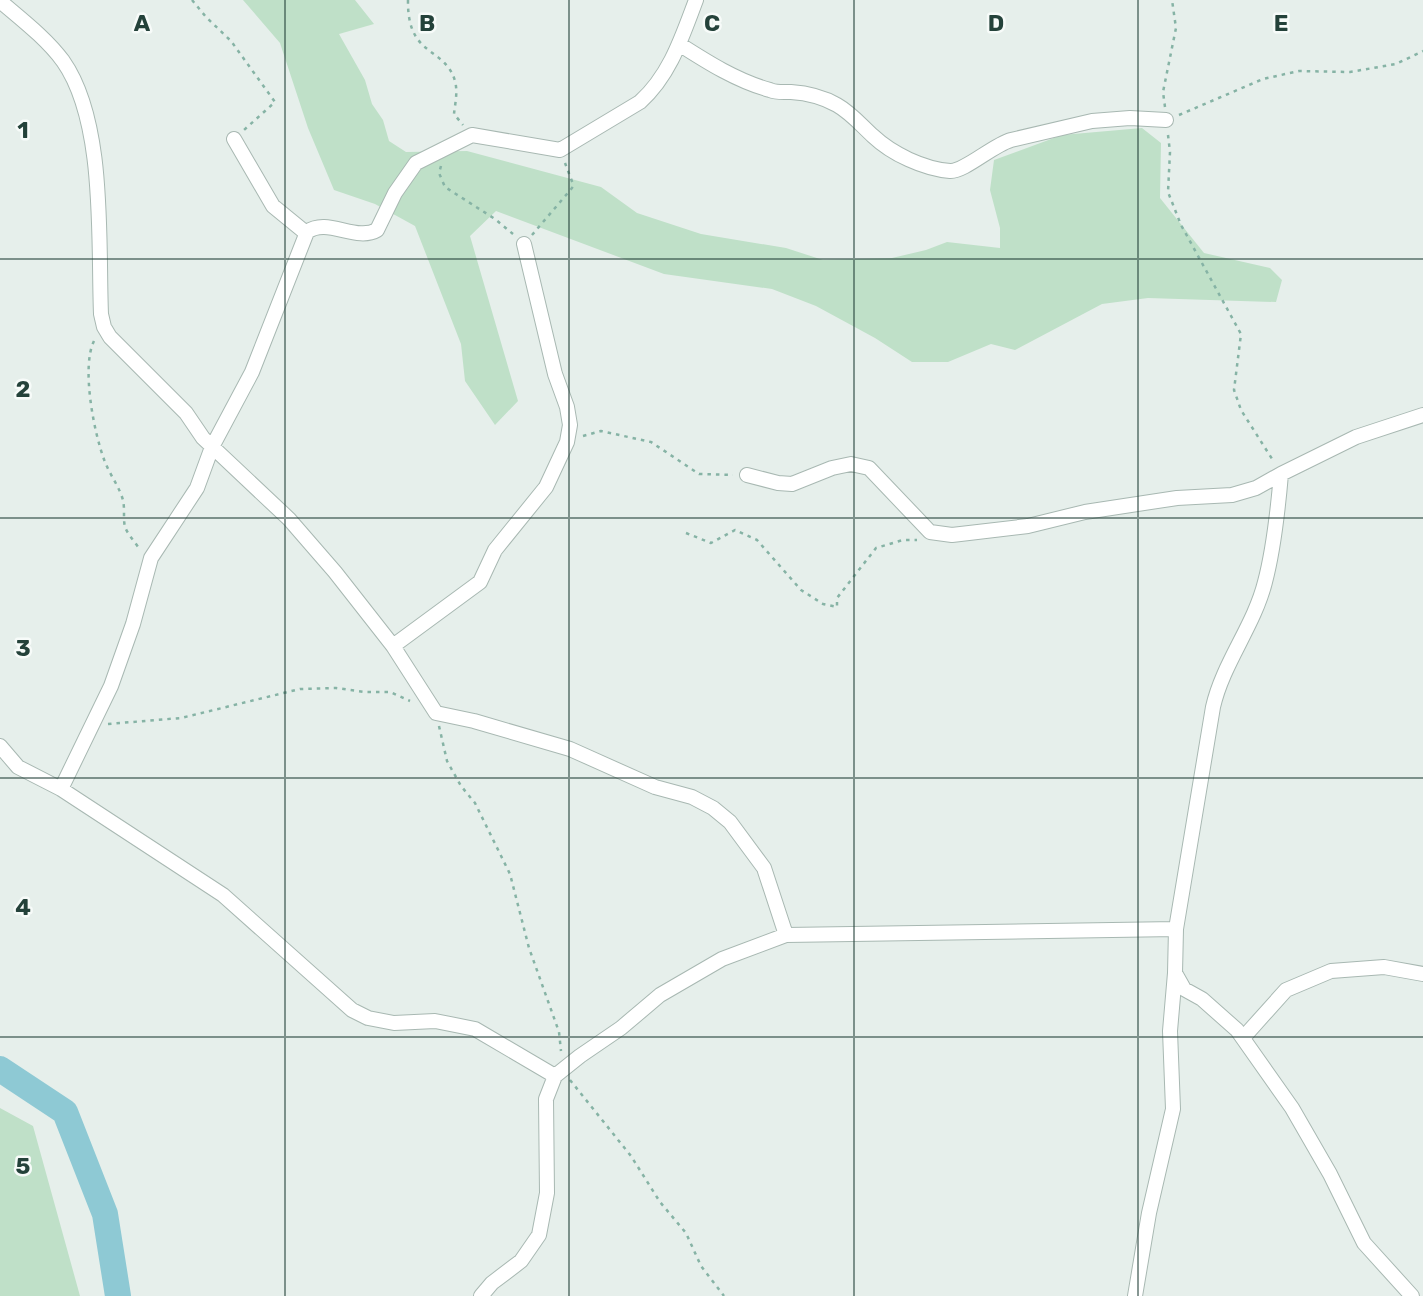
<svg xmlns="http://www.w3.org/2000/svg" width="1423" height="1296" viewBox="0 0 1423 1296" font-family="Rubik,sans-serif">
	<rect width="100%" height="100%" fill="#e6efeb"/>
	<path fill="#bfe0c8" d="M243,0H355L374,24L339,34L365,80L372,104L383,120L389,141L406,152L467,151L601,187L637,213L701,234L786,248L823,260L892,258L926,250L947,242L1000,248V228L990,190L994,160L1062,135L1142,128L1161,143L1160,198L1204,253L1270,268L1282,280L1276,302L1148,298L1102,304L1015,350L991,344L948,362H912L875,338L816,306L772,289L664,274L496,211L470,236L518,401L495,425L465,381L461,344L415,226L375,204L334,190L308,128L280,43Z
		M0,1108L33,1126L80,1296H0Z"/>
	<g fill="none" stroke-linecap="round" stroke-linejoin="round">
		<path stroke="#8ec9d4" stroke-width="26" d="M0,1069L65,1112L105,1214L118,1296"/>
		<defs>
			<path id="minor" d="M0,1C21,19 46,38 63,61C106,122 98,241 101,314L104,327L110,337L186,413L203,438L289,519L335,572L393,646L436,713L474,721L570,749L655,787L692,797L713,808L730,822L764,868L786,935
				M679,44C707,62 737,81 770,90C777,93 783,92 791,92C806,93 823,97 837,105C851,113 861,125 873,136C892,154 924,169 950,171C964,172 993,145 1011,140L1092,121L1130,118L1166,120
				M234,139L273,206L306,233
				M747,475L778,483L792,484L832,468L851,464L869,468L930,532L952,535L1028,526L1085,512L1177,498L1232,495L1256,488L1281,474
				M393,646L480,582L495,550L546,487L567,442L570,425L567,407L555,374L524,244
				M0,746L18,767L61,789L223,895L352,1010L368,1018L394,1023L435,1021L475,1029L555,1076
				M61,789L111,686L133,624L151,558L197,488L212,447L252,372L307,232C327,217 356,242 377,230L395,193L416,163L472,135L560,150L640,102C670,75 682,37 696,0
				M1243,1038L1286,990L1331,971L1384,967L1423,974
				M481,1296L492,1283L521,1261L539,1235L547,1193L546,1099L555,1076L580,1056L621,1028L660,995L722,959L786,935L1176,929
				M1135,1296L1149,1213L1173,1109L1170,1031L1175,973
				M1412,1296L1364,1243L1330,1174L1292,1108L1237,1030L1202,999L1184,989L1175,973L1176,929L1213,707C1223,663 1254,626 1265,582C1274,548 1278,509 1281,474L1356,437L1423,415"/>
		</defs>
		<use href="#minor" stroke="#a8b8b2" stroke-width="16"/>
		<path stroke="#86b3a5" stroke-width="2.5" stroke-dasharray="3.5 5" stroke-linecap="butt" d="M192,0L206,17L231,41L275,102L244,130
			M408,0C407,58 445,46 455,81C458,92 455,104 454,114L463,125
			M1165,107L1163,92L1176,28L1172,0
			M1179,115L1263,79L1299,71L1350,72L1396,64L1423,51
			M1168,135L1170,152L1168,192L1181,225L1241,334L1234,390L1241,410L1274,462
			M441,166L439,173L445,187L495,219L513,234
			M532,235L572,188L573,184L565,163
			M94,341C81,367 94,434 105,462C110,475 119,486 123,500C125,509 123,519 125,527C128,535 136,543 140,550
			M583,436L601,431L651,442L699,474L733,475
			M686,533L711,543L735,530L757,540L801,590L823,604L837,607V598L876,548L903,540H917
			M108,724L181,718L300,689L336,688L365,692H390L410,701
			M439,726L447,761L461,786L475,803L510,874L529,948L559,1032L561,1051
			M570,1080L631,1156L660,1202L686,1233L701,1266L724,1296"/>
		<use href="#minor" stroke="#fff" stroke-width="14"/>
	</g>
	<path fill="none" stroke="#24423a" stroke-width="2" stroke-opacity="0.55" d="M285,0V1296M569,0V1296M854,0V1296M1138,0V1296M0,259H1423M0,518H1423M0,778H1423M0,1037H1423"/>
	<g font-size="23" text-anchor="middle" font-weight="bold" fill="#24423a" stroke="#f7fbf9" stroke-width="5" stroke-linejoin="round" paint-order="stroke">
		<text x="142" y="31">A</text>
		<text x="427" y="31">B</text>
		<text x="712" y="31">C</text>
		<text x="996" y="31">D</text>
		<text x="1281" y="31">E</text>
		<text x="23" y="138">1</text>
		<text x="23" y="397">2</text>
		<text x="23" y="656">3</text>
		<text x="23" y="915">4</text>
		<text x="23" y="1174">5</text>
	</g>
</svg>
